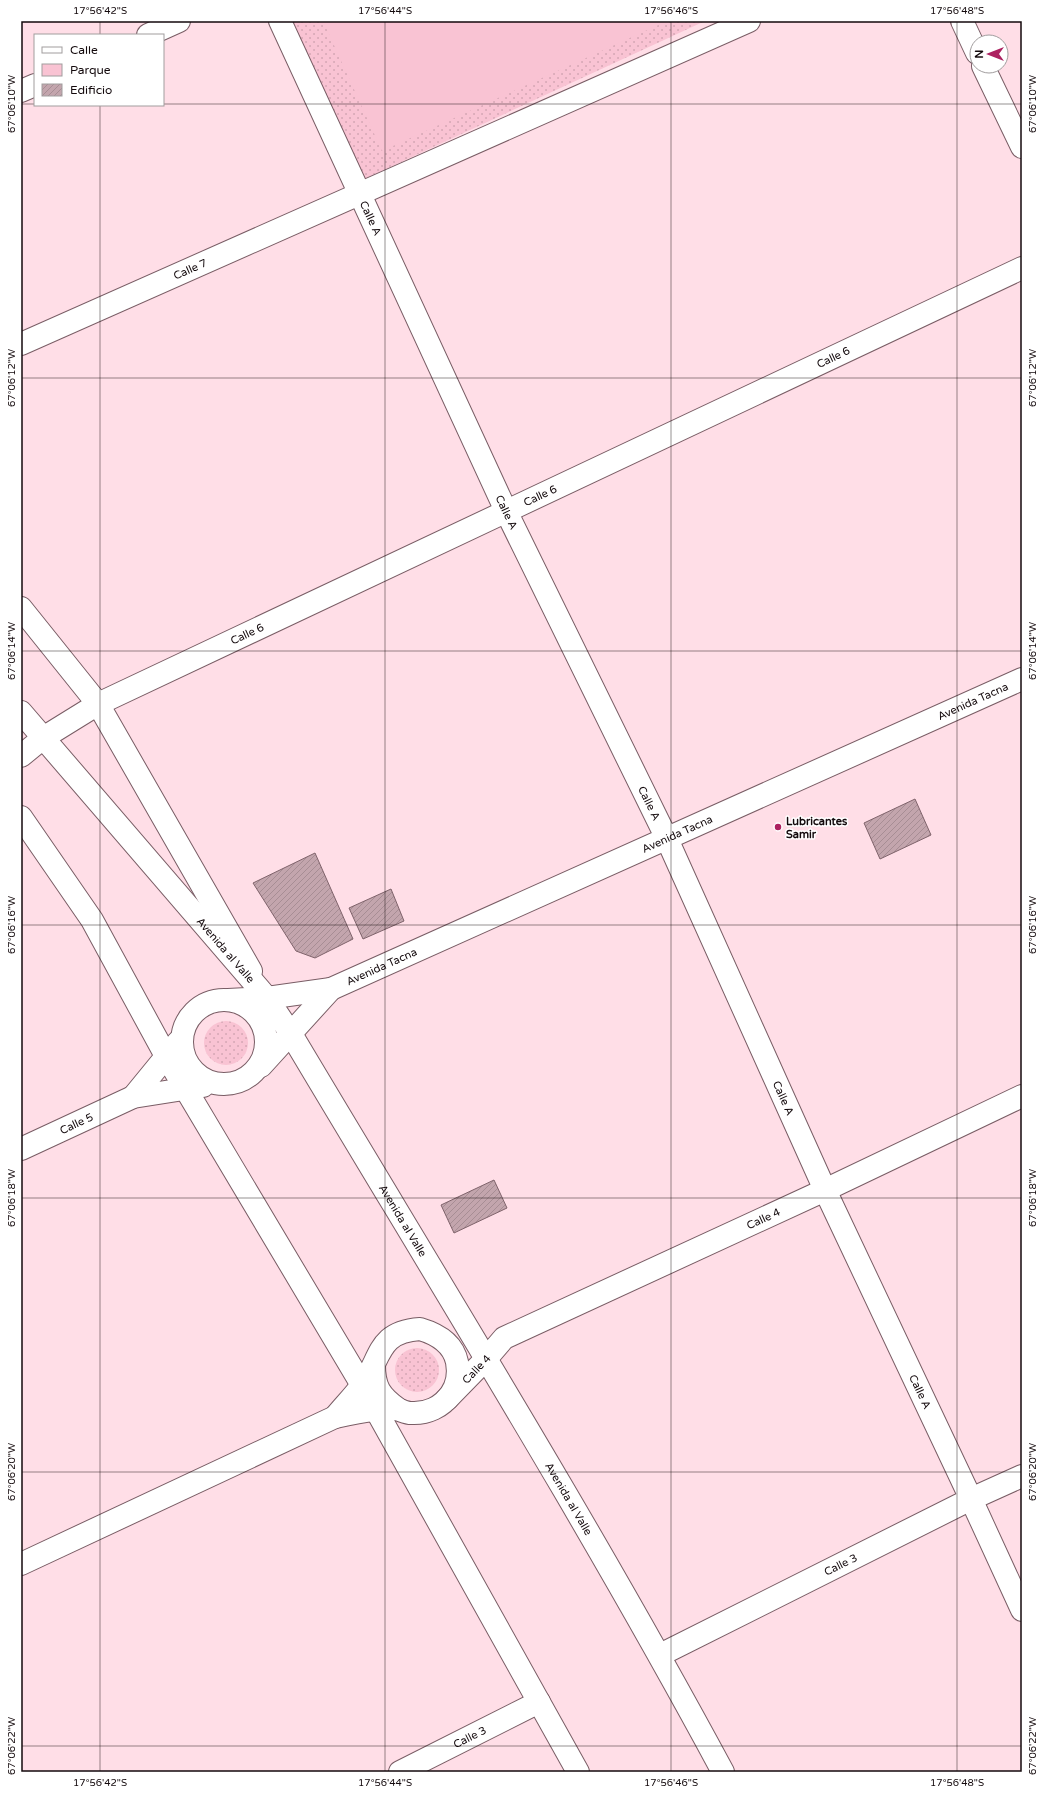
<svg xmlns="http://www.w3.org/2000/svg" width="1043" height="1793" viewBox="0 0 1043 1793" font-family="'Varela Round',sans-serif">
	<defs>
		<pattern id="green-dots" width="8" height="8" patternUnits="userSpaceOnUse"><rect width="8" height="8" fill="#f9c3d3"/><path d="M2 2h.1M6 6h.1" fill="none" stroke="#d5a6b4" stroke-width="1.8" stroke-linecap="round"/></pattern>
		<pattern id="building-hatch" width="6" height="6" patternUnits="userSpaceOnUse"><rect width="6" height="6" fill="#c3a5ad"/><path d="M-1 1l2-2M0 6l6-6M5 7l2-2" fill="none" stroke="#a78d94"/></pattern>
	</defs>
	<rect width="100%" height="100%" fill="#ffdee7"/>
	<path fill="url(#green-dots)" d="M289,21H705L362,180Z
		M204 1043a22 22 0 1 1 44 0a22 22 0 1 1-44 0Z
		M395 1370a22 22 0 1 1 44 0a22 22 0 1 1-44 0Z"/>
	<path fill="#f9c3d3" d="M323,21H667L382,151Z"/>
	<path fill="url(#building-hatch)" stroke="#7f636b" d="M915,799L931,835L880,859L864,823Z
		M315,853L353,939L315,958L296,951L253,883Z
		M391,889L404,921L363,939L349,908Z
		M494,1180L507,1208L454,1233L441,1205Z"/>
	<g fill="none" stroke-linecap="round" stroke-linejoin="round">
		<defs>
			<g id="minor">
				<path id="s1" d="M280,21L506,511L667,839L825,1190L971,1499L1022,1610"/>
				<path d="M962,21L977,53"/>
				<path d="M148,35L179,21"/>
				<path d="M983,66L1022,147"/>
				<path d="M21,91L35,85"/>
				<path id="s2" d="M21,344L749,21"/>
				<path d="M21,608L98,704L251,971"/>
				<path id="s3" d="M21,756L43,738L98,704L1022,268"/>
				<path d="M420,1329C437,1334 453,1343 457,1362C459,1373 457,1385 451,1394C442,1407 427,1414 411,1413C406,1413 401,1410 396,1409C389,1409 382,1409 375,1410C362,1411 348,1414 335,1417C344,1406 354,1396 362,1385C382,1357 377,1332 420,1329Z"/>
				<path d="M374,1365C374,1387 380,1396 398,1409"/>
				<path id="s4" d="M447,1399L486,1359L504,1338L825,1190L1022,1096"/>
				<path d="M21,1564L335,1417"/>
				<path id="s5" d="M660,1655L971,1499L1022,1476"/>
				<path id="s6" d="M400,1772L539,1702"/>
			</g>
			<g id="secondary">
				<path id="s7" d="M228,1000L267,998L331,989L1022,679"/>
				<circle cx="224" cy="1042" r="42"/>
				<path d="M261,1066L331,989"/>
				<path d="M133,1097L178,1042"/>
				<path id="s8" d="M21,1149L133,1097L203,1086"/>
			</g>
			<g id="primary">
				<path id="s9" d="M21,712L267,998L291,1034C437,1279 588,1521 723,1772"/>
				<path d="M21,817L92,920L166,1056L362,1385L578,1772"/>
			</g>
		</defs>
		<use href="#minor" stroke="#795d65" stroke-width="24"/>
		<use href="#secondary" stroke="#795d65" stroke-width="24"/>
		<use href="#primary" stroke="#795d65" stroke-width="24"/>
		<use href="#minor" stroke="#fff" stroke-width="22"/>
		<use href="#secondary" stroke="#fff" stroke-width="22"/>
		<use href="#primary" stroke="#fff" stroke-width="22"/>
	</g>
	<path fill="none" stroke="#13090c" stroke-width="1" stroke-opacity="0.45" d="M100,21V35M385,21V1772M671,21V1772M957,21V1772M21,104H35M163,104H1022M100,105V1772M21,378H1022M21,651H1022M21,925H1022M21,1198H1022M21,1472H1022M21,1746H1022"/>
	<circle fill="#ac2160" stroke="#fff" stroke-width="1.5" cx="778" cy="827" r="4"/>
	<g text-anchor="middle" stroke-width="3" stroke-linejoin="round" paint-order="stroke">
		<g font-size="11" fill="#13090c" stroke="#fff">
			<text dy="4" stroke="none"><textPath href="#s1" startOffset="217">Calle A</textPath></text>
			<text dy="4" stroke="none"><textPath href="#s2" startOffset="185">Calle 7</textPath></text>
			<text dy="4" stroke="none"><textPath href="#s3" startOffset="906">Calle 6</textPath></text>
			<text dy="4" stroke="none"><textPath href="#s3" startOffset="582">Calle 6</textPath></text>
			<text dy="4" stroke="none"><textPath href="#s1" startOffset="541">Calle A</textPath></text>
			<text dy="4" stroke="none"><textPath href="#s3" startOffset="258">Calle 6</textPath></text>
			<text dy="4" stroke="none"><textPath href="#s7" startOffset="807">Avenida Tacna</textPath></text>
			<text dy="4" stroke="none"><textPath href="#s1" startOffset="865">Calle A</textPath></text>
			<text dy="4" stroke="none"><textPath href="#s7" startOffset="483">Avenida Tacna</textPath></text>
			<text dy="4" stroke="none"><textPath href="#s9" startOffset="314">Avenida al Valle</textPath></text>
			<text dy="4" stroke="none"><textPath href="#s7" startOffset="159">Avenida Tacna</textPath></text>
			<text dy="4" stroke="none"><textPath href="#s1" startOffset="1189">Calle A</textPath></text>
			<text dy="4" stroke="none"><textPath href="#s8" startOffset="61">Calle 5</textPath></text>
			<text dy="4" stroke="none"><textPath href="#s4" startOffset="369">Calle 4</textPath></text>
			<text dy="4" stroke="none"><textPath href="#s9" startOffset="638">Avenida al Valle</textPath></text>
			<text dy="4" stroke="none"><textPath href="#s4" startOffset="42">Calle 4</textPath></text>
			<text dy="4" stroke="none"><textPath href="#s1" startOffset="1513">Calle A</textPath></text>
			<text dy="4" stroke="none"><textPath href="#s9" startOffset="962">Avenida al Valle</textPath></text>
			<text dy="4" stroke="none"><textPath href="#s5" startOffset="202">Calle 3</textPath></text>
			<text dy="4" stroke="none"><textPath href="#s6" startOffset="78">Calle 3</textPath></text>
		</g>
		<g font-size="11" font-weight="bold" fill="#13090c" stroke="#fff" text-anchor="start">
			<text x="786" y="825">Lubricantes<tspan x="786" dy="13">Samir</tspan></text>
		</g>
	</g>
	<rect width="1043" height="1793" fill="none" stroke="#ffffff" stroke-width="44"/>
	<rect x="34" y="34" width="130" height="72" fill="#ffffff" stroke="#a19d9e"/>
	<rect x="42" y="47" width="20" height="6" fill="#ffffff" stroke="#a19d9e"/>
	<text x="70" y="54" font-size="12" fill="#13090c">Calle</text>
	<rect x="42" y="64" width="20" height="12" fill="#f9c3d3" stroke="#a19d9e"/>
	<text x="70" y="74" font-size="12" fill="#13090c">Parque</text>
	<rect x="42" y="84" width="20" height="12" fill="url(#building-hatch)" stroke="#a19d9e"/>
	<text x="70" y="94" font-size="12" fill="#13090c">Edificio</text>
	<g transform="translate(989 54) rotate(270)"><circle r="19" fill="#ffffff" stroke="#a19d9e"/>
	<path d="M0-3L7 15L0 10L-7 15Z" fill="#ac2160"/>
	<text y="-6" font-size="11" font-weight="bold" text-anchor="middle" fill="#13090c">N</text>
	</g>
	<rect x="22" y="22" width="999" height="1749" fill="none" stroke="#13090c" stroke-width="1.5"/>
	<g font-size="10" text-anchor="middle" fill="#13090c">
		<text x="100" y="14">17°56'42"S</text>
		<text x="385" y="14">17°56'44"S</text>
		<text x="671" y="14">17°56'46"S</text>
		<text x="957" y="14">17°56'48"S</text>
		<text transform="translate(1032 104) rotate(-90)" y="4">67°06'10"W</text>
		<text transform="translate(11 104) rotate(-90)" y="4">67°06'10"W</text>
		<text transform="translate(1032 378) rotate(-90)" y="4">67°06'12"W</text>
		<text transform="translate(11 378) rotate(-90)" y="4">67°06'12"W</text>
		<text transform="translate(1032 651) rotate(-90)" y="4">67°06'14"W</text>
		<text transform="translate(11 651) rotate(-90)" y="4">67°06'14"W</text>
		<text transform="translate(1032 925) rotate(-90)" y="4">67°06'16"W</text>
		<text transform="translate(11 925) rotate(-90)" y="4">67°06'16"W</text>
		<text transform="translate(1032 1198) rotate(-90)" y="4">67°06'18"W</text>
		<text transform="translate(11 1198) rotate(-90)" y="4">67°06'18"W</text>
		<text transform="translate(1032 1472) rotate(-90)" y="4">67°06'20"W</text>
		<text transform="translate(11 1472) rotate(-90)" y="4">67°06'20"W</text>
		<text transform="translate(1032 1746) rotate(-90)" y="4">67°06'22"W</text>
		<text transform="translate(11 1746) rotate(-90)" y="4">67°06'22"W</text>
		<text x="100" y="1786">17°56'42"S</text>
		<text x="385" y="1786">17°56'44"S</text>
		<text x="671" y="1786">17°56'46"S</text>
		<text x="957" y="1786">17°56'48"S</text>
	</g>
</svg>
